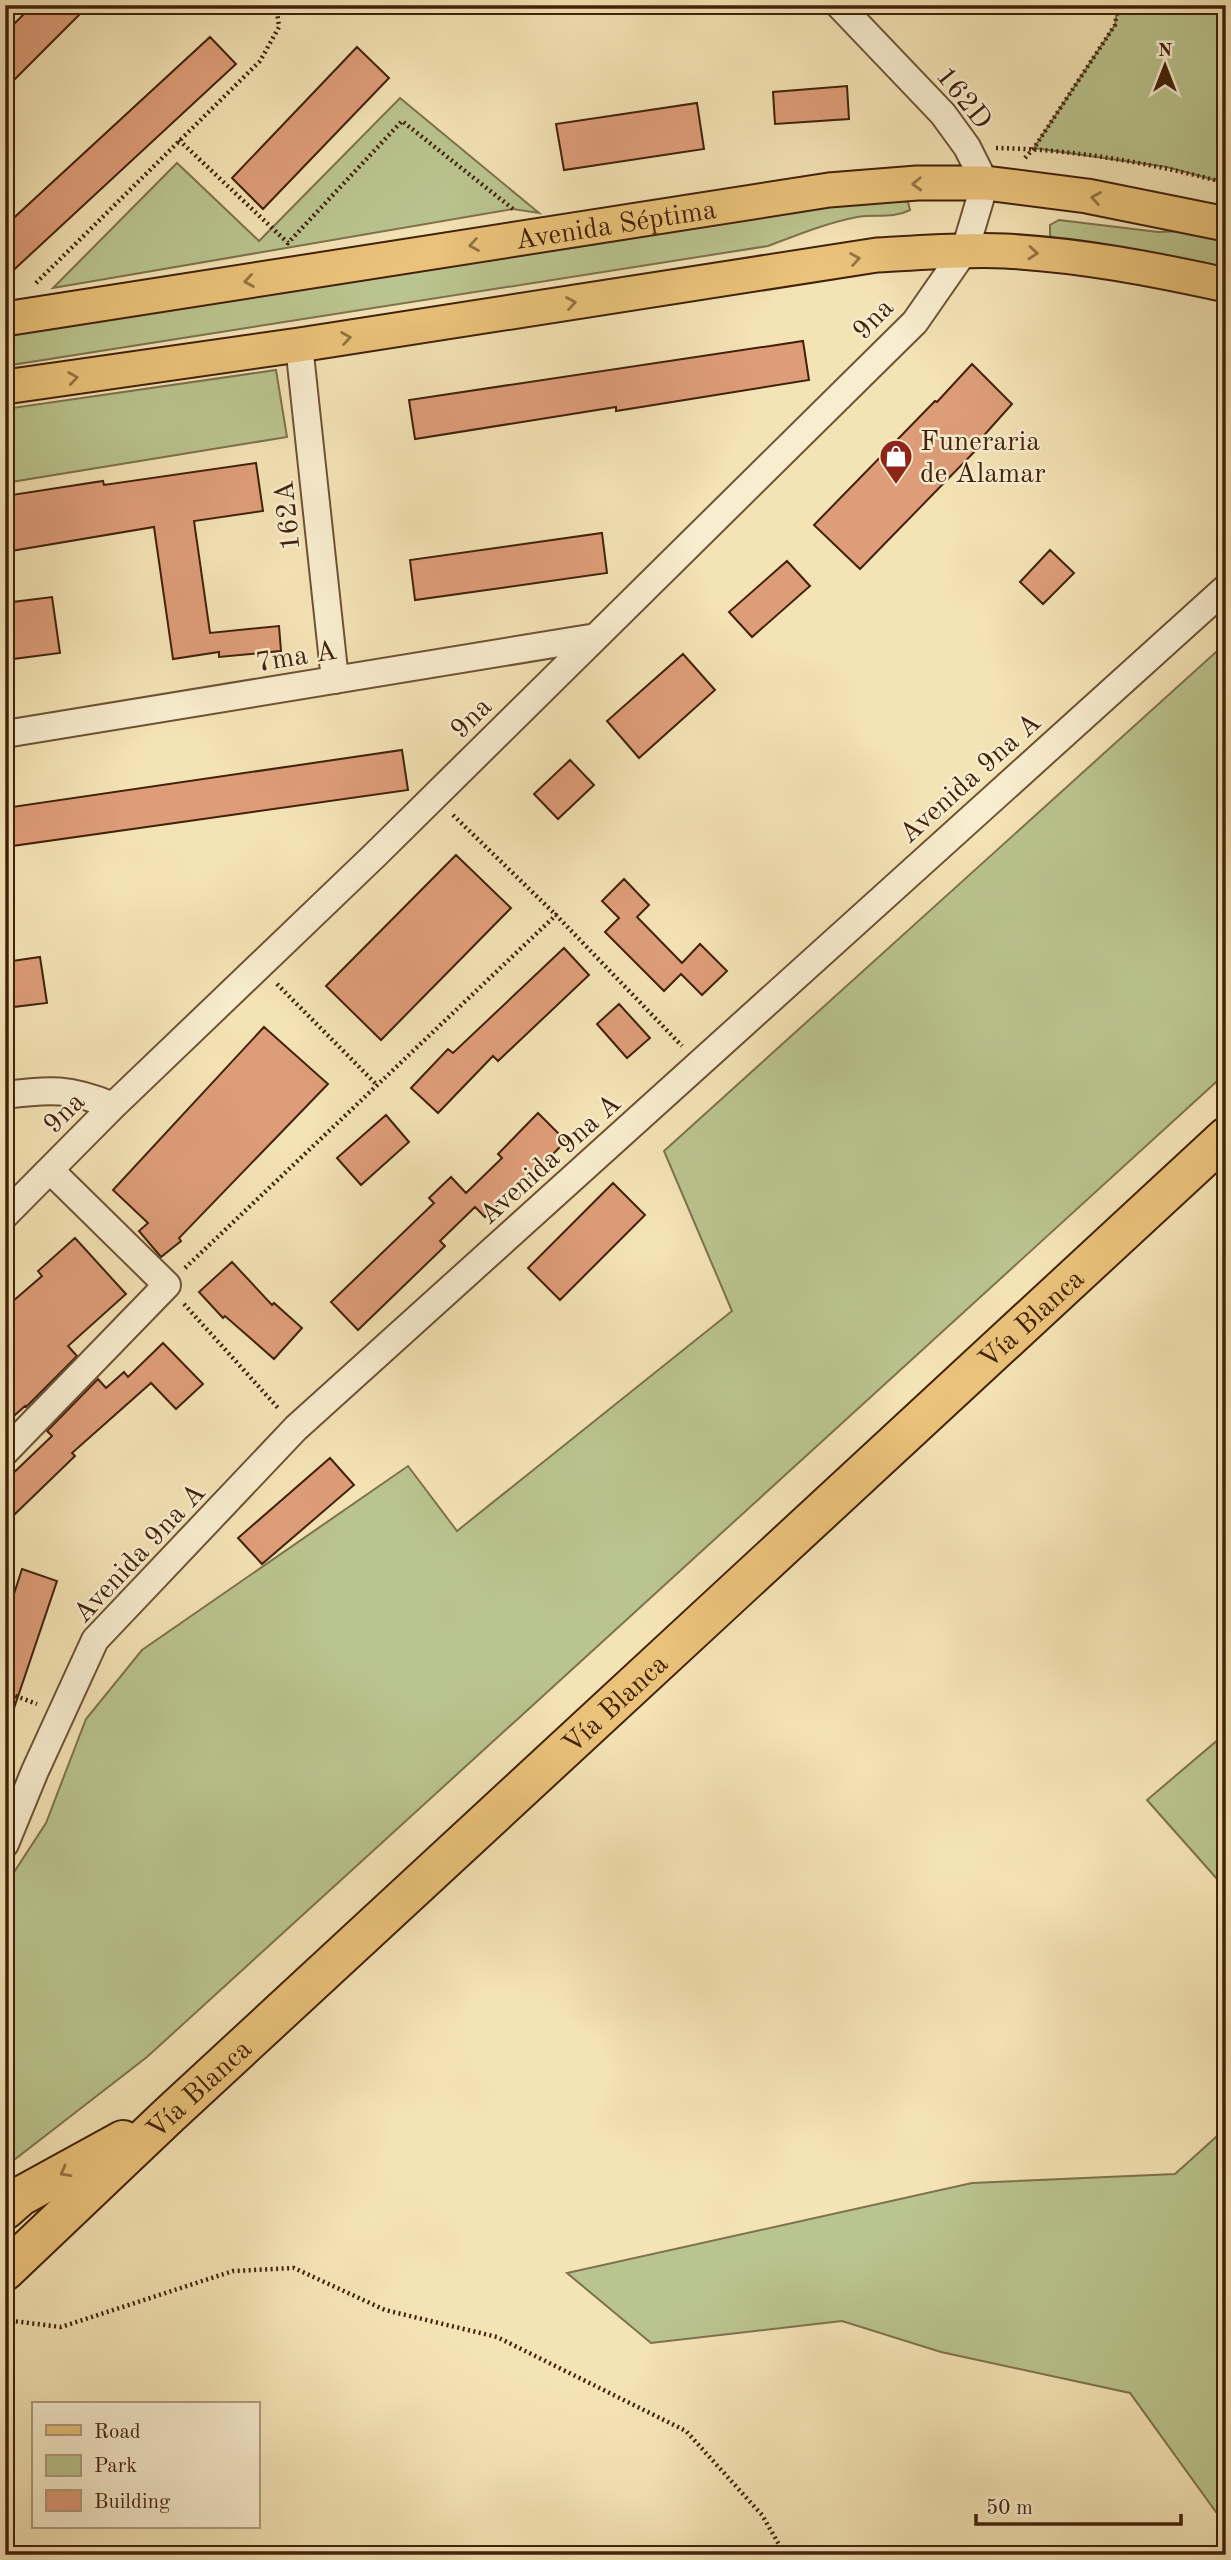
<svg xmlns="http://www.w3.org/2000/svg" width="1231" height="2560" viewBox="0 0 1231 2560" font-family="'Old Standard TT',serif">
	<rect width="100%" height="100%" fill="#f4e3b5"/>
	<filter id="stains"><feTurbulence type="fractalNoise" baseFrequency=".00286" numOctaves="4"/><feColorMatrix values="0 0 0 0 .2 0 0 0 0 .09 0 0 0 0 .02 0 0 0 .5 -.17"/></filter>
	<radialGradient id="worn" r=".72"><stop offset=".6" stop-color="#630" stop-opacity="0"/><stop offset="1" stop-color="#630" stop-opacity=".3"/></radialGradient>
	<path fill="#bac48e" stroke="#7e724c" stroke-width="2" d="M1118,5H1226V183L1167,167L1034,148L1115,25Z
		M400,98L539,213L513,209L53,288L177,163L259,241Z
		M898,200L908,202L910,210C893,219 875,214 857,217C826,223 797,235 768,246L5,366V334L610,242L830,205Z
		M1059,220L1158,232L1186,231L1226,238V268L1063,241L1050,236V225Z
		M276,370L287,437L5,483V409Z
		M1226,643V1073L147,2057L5,2167V1886L46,1823L86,1719L142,1650L408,1466L457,1531L732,1311L664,1151Z
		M1226,1733V1889L1147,1800Z
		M1226,2128V2526L1130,2393L941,2352L842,2321L651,2343L567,2273L972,2183L1175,2174Z"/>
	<path fill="#de9d79" stroke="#41210a" stroke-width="2" d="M33,5H89L5,89V33Z
		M210,37L236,64L5,278V226Z
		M357,47L389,78L263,209L232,178Z
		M847,86L849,119L775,124L773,92Z
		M697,103L704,149L564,170L556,124Z
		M803,341L809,380L616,411V407L415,439L409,400Z
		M972,364L1012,404L978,442L981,445L860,569L814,525L935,401L937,402Z
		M256,463L263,511L194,521L210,633L279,626L281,651L219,657V652L173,659L154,527L5,552V496L103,481L104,485Z
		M602,533L607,573L415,600L410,560Z
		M1050,550L1074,573L1043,604L1020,582Z
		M787,561L810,586L752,637L729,612Z
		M52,597L60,653L5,660V603Z
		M683,654L715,690L639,758L607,721Z
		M402,750L408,790L5,847V808Z
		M570,760L594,785L558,819L534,794Z
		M456,855L511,908L381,1040L326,986Z
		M624,879L649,905L637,917L682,963L700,944L727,971L702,995L681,974L664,991L605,932L619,918L602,901Z
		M564,948L589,975L498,1061L493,1056L438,1113L411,1088L448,1049L453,1053Z
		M40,957L47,1003L5,1008V962Z
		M619,1004L650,1038L627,1058L597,1024Z
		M264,1027L328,1084L179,1238L181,1241L161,1257L139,1231L148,1223L113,1190Z
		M538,1113L566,1141L526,1181L524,1179L485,1217L475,1207L440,1241L445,1246L358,1330L331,1302L434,1203L429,1198L451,1177L466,1193L502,1158L498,1154Z
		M386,1115L409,1142L361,1185L337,1158Z
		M613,1183L645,1215L560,1300L528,1268Z
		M75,1238L126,1294L68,1346L77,1356L26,1407L25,1406L5,1424V1308L42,1276L38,1271Z
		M232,1262L272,1305L274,1303L302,1328L274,1359L225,1316L223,1318L199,1292Z
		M163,1343L203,1384L176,1409L151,1383L72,1453L75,1456L15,1514L5,1503V1481L52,1436L47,1431L98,1379L106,1388L124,1372L128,1377Z
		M330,1458L354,1485L262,1564L238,1538Z
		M22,1569L57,1581L9,1723L5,1722V1622Z"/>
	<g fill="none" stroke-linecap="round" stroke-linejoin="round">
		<defs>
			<path id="minor" d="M299,345L335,680
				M5,734L596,637
				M5,1095C50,1089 70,1088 113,1106
				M5,1215L113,1106L375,855L915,322L965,250L985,183L967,147L943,114L839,5
				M5,1452L167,1285L50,1170
				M5,1844L35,1771L95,1640L296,1428L1226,588"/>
			<g id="major">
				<path id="s1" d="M5,319L829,190L917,183H985L1087,196L1226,224"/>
				<path d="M5,387L299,345L877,255C920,253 962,249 1005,251C1080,255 1153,269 1226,285"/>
			</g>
			<g id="highway">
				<path d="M5,2210L21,2196L123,2140"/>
				<path id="s2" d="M5,2271L168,2116L1226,1137"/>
			</g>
		</defs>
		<use href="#minor" stroke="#6e5235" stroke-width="30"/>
		<use href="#major" stroke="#41210a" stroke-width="37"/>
		<use href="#highway" stroke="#41210a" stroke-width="42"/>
		<path stroke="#41210a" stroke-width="4.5" stroke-dasharray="2 3.5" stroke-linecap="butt" d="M179,140L288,243L402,121L513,209
			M996,148C1073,149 1151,163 1226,183
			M1025,158L1034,148L1115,25L1118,5
			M36,283L260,61L279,27L276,5
			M453,815L556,915
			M277,984L377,1085
			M185,1268L556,915L682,1046
			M184,1304L279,1409
			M5,1692L37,1704
			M5,2320L61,2327L233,2271L294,2268L385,2310L497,2337L686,2431L762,2515L785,2555"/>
		<use href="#minor" stroke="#f8edcf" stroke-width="26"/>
		<use href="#major" stroke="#eac27a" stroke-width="33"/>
		<use href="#highway" stroke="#eac27a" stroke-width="38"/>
	</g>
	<defs><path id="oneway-chevron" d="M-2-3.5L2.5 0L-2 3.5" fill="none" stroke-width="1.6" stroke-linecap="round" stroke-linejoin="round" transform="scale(1.75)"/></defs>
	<g stroke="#967242">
		<use href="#oneway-chevron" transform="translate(917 184) rotate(178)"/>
		<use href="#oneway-chevron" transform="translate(1096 198) rotate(-170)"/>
		<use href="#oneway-chevron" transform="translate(474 245) rotate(171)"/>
		<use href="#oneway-chevron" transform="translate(1033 253) rotate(5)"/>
		<use href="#oneway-chevron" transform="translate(855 259) rotate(-9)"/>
		<use href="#oneway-chevron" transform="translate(249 281) rotate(171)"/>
		<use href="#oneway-chevron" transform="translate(571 303) rotate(-9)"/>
		<use href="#oneway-chevron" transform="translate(346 338) rotate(-9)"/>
		<use href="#oneway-chevron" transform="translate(73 378) rotate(-8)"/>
		<use href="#oneway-chevron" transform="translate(65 2172) rotate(151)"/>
	</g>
	<defs>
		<symbol id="shop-pin" viewBox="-11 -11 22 30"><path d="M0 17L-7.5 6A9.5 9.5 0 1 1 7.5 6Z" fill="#8f2418" stroke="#f8edcf"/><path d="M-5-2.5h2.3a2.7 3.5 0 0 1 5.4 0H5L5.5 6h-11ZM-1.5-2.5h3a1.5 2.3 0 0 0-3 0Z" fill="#fff"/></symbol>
	</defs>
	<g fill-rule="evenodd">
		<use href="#shop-pin" x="877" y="437" width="38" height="52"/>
	</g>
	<g text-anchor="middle" stroke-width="5" stroke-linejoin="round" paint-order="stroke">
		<g font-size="28" fill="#41210a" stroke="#f8edcf">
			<text transform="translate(965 97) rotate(51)" y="10">162D</text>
			<text dy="10" stroke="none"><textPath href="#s1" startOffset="618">Avenida Séptima</textPath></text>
			<text transform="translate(872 318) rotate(-46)" y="10">9na</text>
			<text transform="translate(286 516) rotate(-96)" y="10">162A</text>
			<text transform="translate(296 655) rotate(-9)" y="10">7ma A</text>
			<text transform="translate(470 717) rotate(-45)" y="10">9na</text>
			<text transform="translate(969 777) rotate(-42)" y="10">Avenida 9na A</text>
			<text transform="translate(63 1112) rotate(-45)" y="10">9na</text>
			<text transform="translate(549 1158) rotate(-42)" y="10">Avenida 9na A</text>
			<text dy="10" stroke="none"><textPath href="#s2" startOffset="1400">Vía Blanca</textPath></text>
			<text transform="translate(138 1552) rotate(-47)" y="10">Avenida 9na A</text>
			<text dy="10" stroke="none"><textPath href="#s2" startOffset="833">Vía Blanca</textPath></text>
			<text dy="10" stroke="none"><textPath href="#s2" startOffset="266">Vía Blanca</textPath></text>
		</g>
		<g font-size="28" fill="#41210a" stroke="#f8edcf" text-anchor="start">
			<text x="920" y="450">Funeraria<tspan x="920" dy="32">de Alamar</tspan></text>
		</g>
	</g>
	<rect width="1231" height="2560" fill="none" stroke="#f4e3b5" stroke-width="28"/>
	<rect x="7" y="7" width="1217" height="2546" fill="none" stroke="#41210a" stroke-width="3.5"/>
	<rect x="14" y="14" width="1203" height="2532" fill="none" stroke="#41210a" stroke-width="2"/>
	<rect x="32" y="2402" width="228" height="126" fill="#f8edcf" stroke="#af9b80" stroke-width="2"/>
	<rect x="46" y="2425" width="35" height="10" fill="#eac27a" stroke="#af9b80" stroke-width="2"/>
	<text x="94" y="2438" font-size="21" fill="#41210a">Road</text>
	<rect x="46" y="2455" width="35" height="21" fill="#bac48e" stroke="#af9b80" stroke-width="2"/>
	<text x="94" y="2472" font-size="21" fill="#41210a">Park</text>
	<rect x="46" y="2490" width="35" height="21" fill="#de9d79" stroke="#af9b80" stroke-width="2"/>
	<text x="94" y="2508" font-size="21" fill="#41210a">Building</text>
	<g transform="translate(1165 66)" stroke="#f8edcf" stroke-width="5" paint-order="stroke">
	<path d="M0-5L12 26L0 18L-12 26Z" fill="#41210a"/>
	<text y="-10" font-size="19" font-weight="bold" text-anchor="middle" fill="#41210a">N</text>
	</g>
	<path d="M976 2514v10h205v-10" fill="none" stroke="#41210a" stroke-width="3.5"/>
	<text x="986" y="2514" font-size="21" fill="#41210a" stroke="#f8edcf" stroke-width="5" paint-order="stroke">50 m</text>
	<rect width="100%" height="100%" filter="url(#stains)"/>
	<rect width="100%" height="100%" fill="url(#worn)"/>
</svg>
